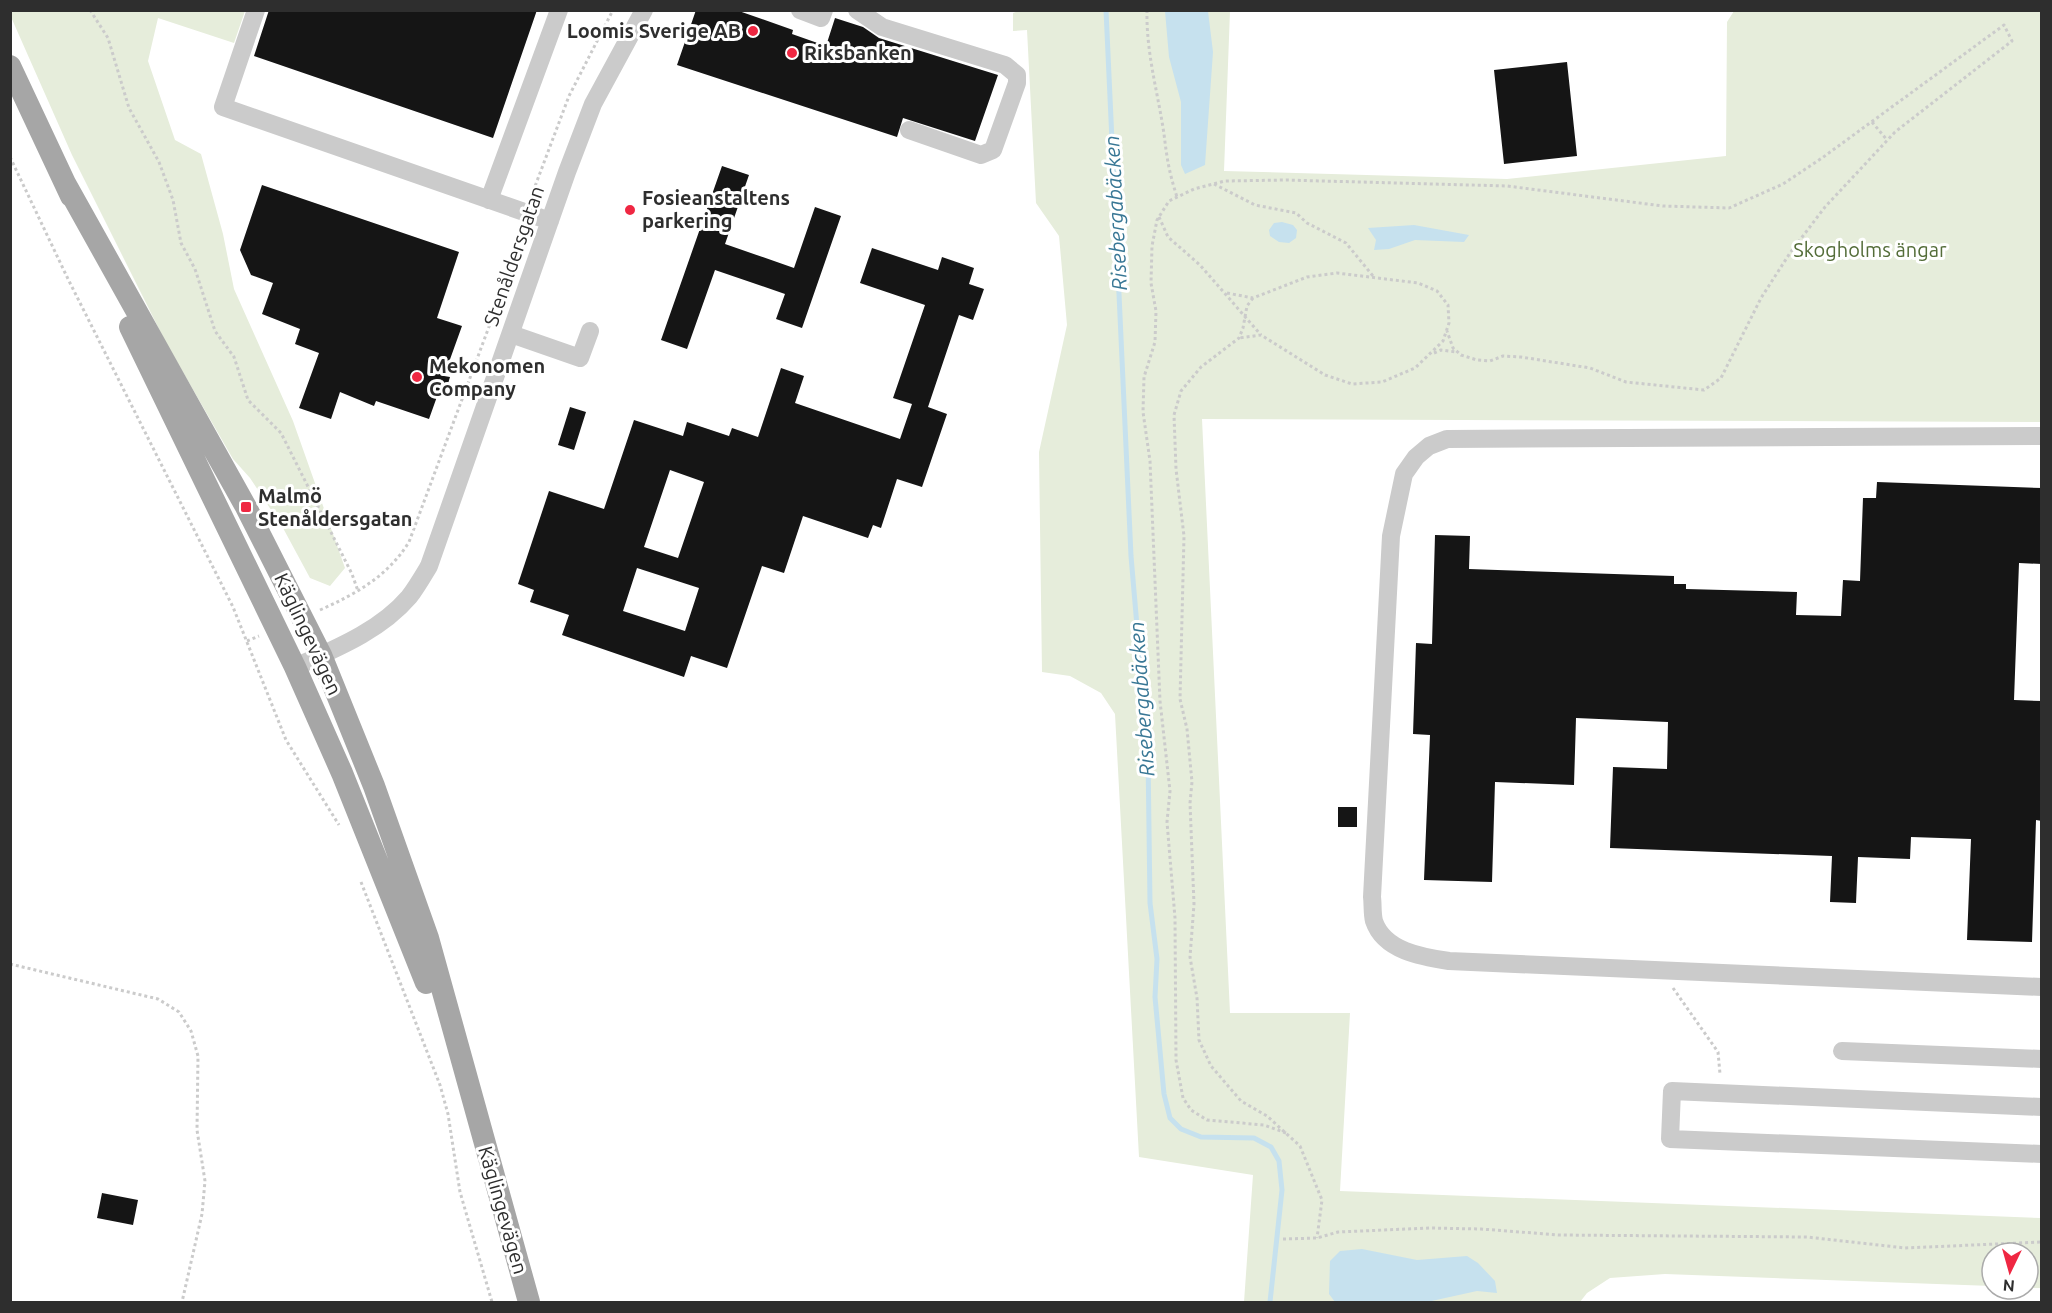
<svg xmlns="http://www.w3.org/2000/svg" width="2052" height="1313" viewBox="0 0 2052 1313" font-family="Ubuntu,sans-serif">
	<rect width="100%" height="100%" fill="#fff"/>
	<path fill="#e6eddb" d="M1021,10L1230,11L1224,171L1507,179L1726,156L1727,22L1734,11H2041V422L1202,419L1230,1013H1350L1340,1191L2041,1218V1288H2028V1253H1992V1286L1665,1274L1610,1278L1587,1293L1580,1302H1244L1253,1175L1139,1157L1115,714L1101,693L1070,676L1042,672L1039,452L1067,325L1059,236L1036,203L1027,30L1013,31V13Z
		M10,11H245L234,43L158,18L148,61L175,140L201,154L223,234L234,289L293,421L345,568L330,586L310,578L283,528L250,478L233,459L165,341L72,155L11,17Z"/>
	<path fill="#c6e1ee" d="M1165,11H1208L1213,52L1205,165L1185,174L1181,165V102L1169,57Z
		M1282,222L1293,225L1297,230L1296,238L1289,243L1279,242L1270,236L1269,230L1274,223Z
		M1414,225L1469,235L1464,242L1415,240L1389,249L1374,250L1376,240L1368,228Z
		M1362,1249L1417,1260L1467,1256L1478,1263L1495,1281L1497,1293L1477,1291L1427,1302H1335L1329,1294L1330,1261L1340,1251Z"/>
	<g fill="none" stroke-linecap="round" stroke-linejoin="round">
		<path stroke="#c6e1ee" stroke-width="5" d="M1106,10L1131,556L1148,755L1150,903L1157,959L1155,997L1164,1094L1170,1118L1181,1129L1201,1137L1254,1138L1271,1147L1279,1161L1282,1190L1270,1302"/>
	</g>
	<path fill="#151515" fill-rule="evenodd" d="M269,10H537L493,138L254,56Z
		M696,10H736L793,30L792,34L826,46L835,18L863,27L879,38L998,75L975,141L903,118L897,137L677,65Z
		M1567,62L1577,156L1504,164L1494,70Z
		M722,166L749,175L725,244L794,268L815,207L841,216L802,328L776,319L785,294L715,270L687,349L661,340Z
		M262,185L459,252L437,318L462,326L444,376L450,377L445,394L439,391L429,419L376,401L374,406L340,392L331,419L299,408L319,353L295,344L300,329L262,314L273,283L251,275L240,250Z
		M872,248L938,270L942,257L974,268L969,284L984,289L973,320L959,315L928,407L947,414L922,487L897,479L881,528L873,525L868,538L803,516L784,573L762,566L727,668L691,656L684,677L562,635L569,615L530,602L534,590L518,584L549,491L604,509L634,420L683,436L687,422L729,436L732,428L758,437L781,368L804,376L795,403L900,439L912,404L893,398L925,305L860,283ZM670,470L704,482L678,558L644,547ZM637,568L699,588L685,631L623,611Z
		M570,407L586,412L574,450L558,445Z
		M1877,482L2042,488V564L2019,563L2014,700L2042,701V821L2036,820L2032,942L1967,940L1971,839L1911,837L1910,859L1858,857L1856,903L1830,902L1832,856L1610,848L1613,767L1667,769L1668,722L1576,718L1574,785L1495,782L1492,882L1424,880L1430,735L1413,734L1416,643L1432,644L1435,535L1470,536L1469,569L1674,576V584H1686V589L1797,592L1796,615L1841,616L1843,580L1860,581L1863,498H1876Z
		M1338,807H1357V827H1338Z
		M102,1193L138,1200L133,1225L97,1218Z"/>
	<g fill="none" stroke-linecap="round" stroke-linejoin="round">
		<path stroke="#cbcbcb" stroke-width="3" stroke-dasharray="3 3" stroke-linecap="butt" d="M90,10L108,38L129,108L159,162L173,200L181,243L195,269L215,331L234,357L248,400L281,433L352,574L358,591
			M1147,10C1146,53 1158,93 1164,134C1167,159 1169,172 1177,197
			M1872,122L1887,140
			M10,157L68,279L233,607L286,740L339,825
			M1214,184L1255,205L1296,213L1307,223L1346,243L1373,276
			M531,197L569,96L613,10
			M1159,217L1168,237L1200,265L1261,335
			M1227,293L1253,298L1307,277L1337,273L1418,283L1437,291L1448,305L1449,323L1443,341L1415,368L1382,382L1352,384L1325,375L1261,335L1239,338
			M1253,298L1247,306L1243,328L1239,338L1201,367L1181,391L1174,415L1176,469L1184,536L1180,699L1187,729L1192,782L1190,803L1194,904L1190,957L1197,998L1199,1040L1211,1066L1241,1101L1267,1116L1300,1146L1322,1200L1317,1238
			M1434,353L1441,350L1456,352
			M320,610C356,594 388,576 409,542L490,324L521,229
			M247,641L259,636
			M361,882L440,1085L448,1114L460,1192L492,1302
			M10,964L158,999L179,1012L191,1031L198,1056L197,1130L205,1181L202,1214L182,1302
			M1673,988L1718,1052L1720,1074
			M1286,1133L1264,1125L1207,1120L1191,1110L1183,1098L1176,1060L1175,918L1167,822L1170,791L1160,701L1150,461L1143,412L1144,377L1155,342L1156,311L1151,283L1152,246L1157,220L1169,201L1194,189L1225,181L1286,180L1507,186L1663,206L1729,208L1783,184L1822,158L2004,25L2012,41L1895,132L1825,207L1790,253L1761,298L1721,378L1704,390L1626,382L1590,368L1521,357L1503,356L1490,361L1477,360L1461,355L1453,348L1447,331
			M1283,1239L1317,1238L1338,1232L1430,1228L1481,1229L1559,1235L1807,1237L1905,1248L2042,1242"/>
		<path stroke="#cbcbcb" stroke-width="18" d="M256,10L223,107L550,221
			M800,10L821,18L824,10
			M857,10L882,27L1005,65L1017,75V83L993,150L981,155L909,130
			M489,200L559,10
			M511,334L580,358L590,331
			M2042,436L1447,439L1429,446L1416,457L1404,474L1391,536L1372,897C1373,904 1372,913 1374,921C1384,951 1422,957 1449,961L2042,987
			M295,667C335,649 380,631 409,597C416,588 423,576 429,566L567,172L593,104L644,10
			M1842,1051L2042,1059
			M2042,1107L1672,1091L1670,1139L2042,1154"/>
		<path stroke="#a6a6a6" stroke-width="22" d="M10,66L71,196
			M65,183L246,507L321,655L374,786L428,938L529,1302
			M130,327L295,667L342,773L426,983"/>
	</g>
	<g fill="#ef2742" stroke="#fff" stroke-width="2">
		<circle cx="753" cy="31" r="6"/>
		<circle cx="792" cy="53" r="6"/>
		<circle cx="630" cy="210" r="6"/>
		<circle cx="417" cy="377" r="6"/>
		<rect x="240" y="501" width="12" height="12" rx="3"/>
	</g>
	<g text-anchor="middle" stroke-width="6" stroke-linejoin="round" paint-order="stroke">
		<g font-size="20" font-weight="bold" fill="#2e2e2e" stroke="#fff" text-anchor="start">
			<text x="741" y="38" text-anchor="end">Loomis Sverige AB</text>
			<text x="804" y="60">Riksbanken</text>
			<text x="642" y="205">Fosieanstaltens<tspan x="642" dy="23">parkering</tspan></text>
			<text x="429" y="373">Mekonomen<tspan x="429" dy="23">Company</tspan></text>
			<text x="258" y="503">Malmö<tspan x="258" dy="23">Stenåldersgatan</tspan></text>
		</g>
		<g font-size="20" fill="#546d39" stroke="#fff">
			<text x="1870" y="257">Skogholms ängar</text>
		</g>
		<g font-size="20" fill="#2e2e2e" stroke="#fff">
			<text transform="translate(514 256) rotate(-71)" y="7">Stenåldersgatan</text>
			<text transform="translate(308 634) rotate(65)" y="7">Käglingevägen</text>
			<text transform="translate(503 1210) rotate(74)" y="7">Käglingevägen</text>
		</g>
		<g font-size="21" font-style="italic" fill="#387795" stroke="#fff">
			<text transform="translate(1116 213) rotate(-93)" y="7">Risebergabäcken</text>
			<text transform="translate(1142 699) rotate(-94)" y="7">Risebergabäcken</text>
		</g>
	</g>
	<rect width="2052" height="1313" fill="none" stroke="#2e2e2e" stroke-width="24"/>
	<g transform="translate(2010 1271) rotate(185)"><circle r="28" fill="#ffffff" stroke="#ababab" stroke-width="1.5"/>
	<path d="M0-4.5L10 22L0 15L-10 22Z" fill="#ef2742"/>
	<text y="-9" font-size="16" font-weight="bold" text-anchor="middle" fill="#2e2e2e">N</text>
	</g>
</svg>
